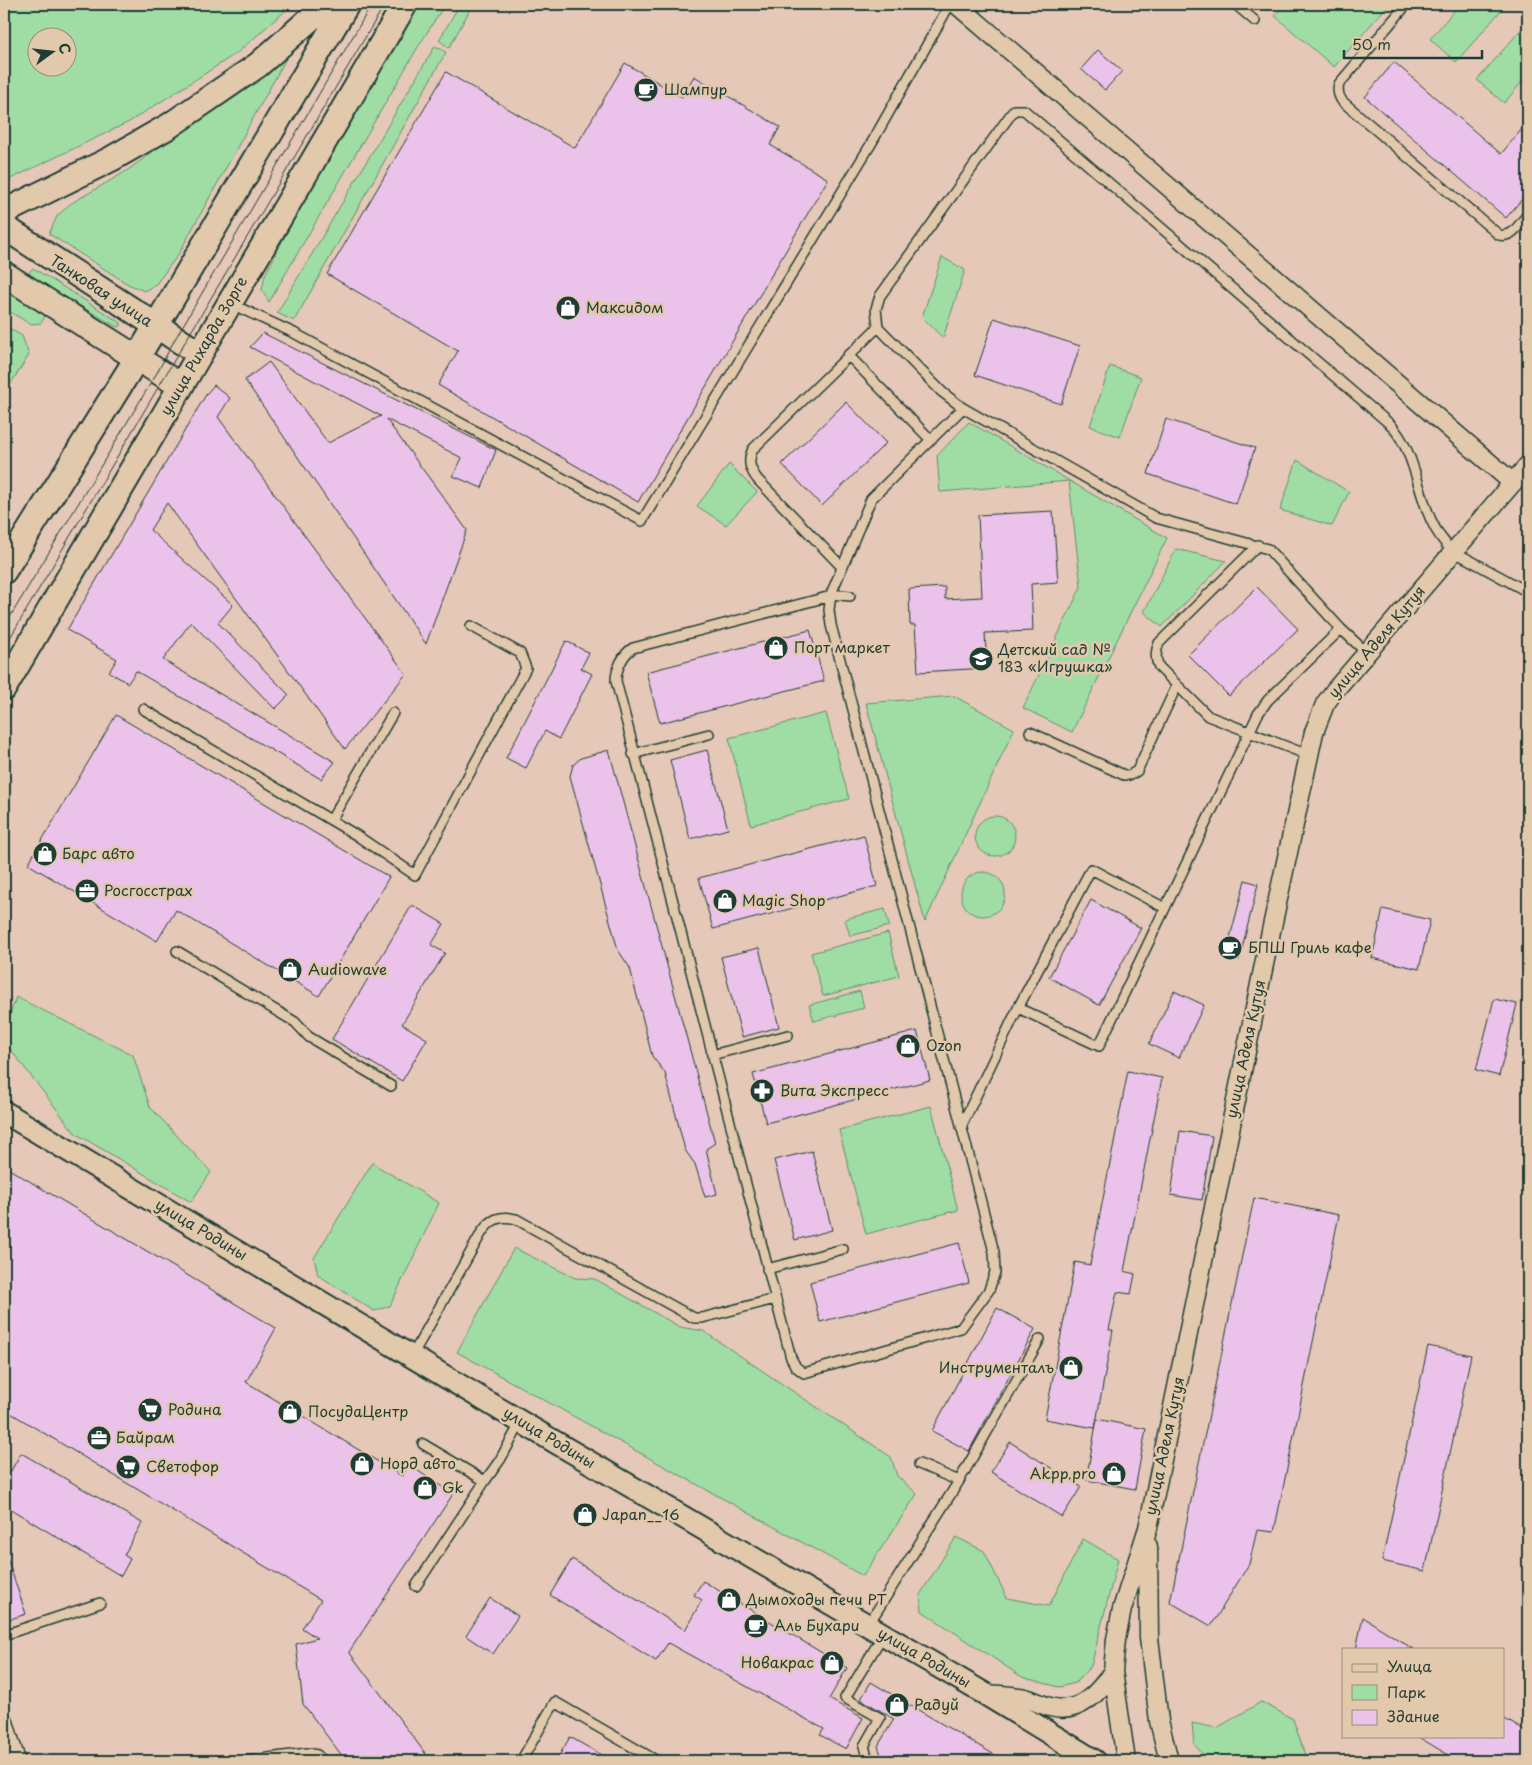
<svg xmlns="http://www.w3.org/2000/svg" width="1532" height="1765" viewBox="0 0 1532 1765" font-family="'Playpen Sans',sans-serif">
	<rect width="100%" height="100%" fill="#e5c8b8"/>
	<filter id="ink" filterUnits="userSpaceOnUse"><feTurbulence type="fractalNoise" baseFrequency=".02" numOctaves="2"/><feDisplacementMap in="SourceGraphic" scale="10" xChannelSelector="R" yChannelSelector="G"/><feConvolveMatrix kernelMatrix="1 2 1 2 8 2 1 2 1" color-interpolation-filters="sRGB"/></filter>
	<g filter="url(#ink)">
		<path fill="#a0dda4" stroke="#608d6c" fill-rule="evenodd" d="M4,4H293L237,53L129,122L4,182ZM38,38H68V68H38Z
			M418,4H445L418,47L269,302L262,290L265,275L308,191Z
			M460,4H473L449,48L439,40Z
			M1285,4H1389L1334,67L1275,16Z
			M1460,4H1501L1504,7L1456,62L1430,39Z
			M1525,25L1528,28V75L1504,103L1477,80Z
			M435,46L446,52L294,321L277,313Z
			M289,53L178,255L156,284L144,291L128,284L49,234L57,216L70,204L125,172Z
			M942,257L965,270L943,338L922,317Z
			M33,268L121,323V326L117,327L29,276L30,271Z
			M4,287L48,311L41,323L30,324L4,308Z
			M4,325L22,336L29,355L4,394Z
			M1110,366L1141,377L1120,437L1090,426Z
			M969,422L1167,538L1072,732L1023,708L1081,587L1069,481L940,492L937,456Z
			M1297,460L1349,492L1332,526L1280,510Z
			M729,464L757,492L726,525L697,506Z
			M1176,549L1226,561L1162,627L1144,612Z
			M954,696L1014,729L925,922L866,703Z
			M826,713L849,799L751,825L729,738Z
			M975 836a20 20 0 1 1 40 0a20 20 0 1 1-40 0Z
			M961 894a22 22 0 1 1 44 0a22 22 0 1 1-44 0Z
			M885,909L889,926L850,936L845,919Z
			M888,933L899,976L823,996L811,953Z
			M860,991L864,1008L814,1021L809,1005Z
			M16,997L133,1055L150,1107L211,1172L191,1202L75,1133L4,1041V1032Z
			M931,1106L958,1210L866,1234L839,1130Z
			M372,1163L439,1203L390,1306L374,1311L318,1275L314,1258Z
			M514,1248L575,1278L595,1279L680,1327L703,1331L891,1457L897,1476L917,1494L863,1576L457,1352Z
			M956,1537L984,1551L1007,1598L1049,1606L1083,1539L1118,1559L1091,1666L1075,1683L1059,1687L1022,1677L922,1611L920,1595Z
			M1261,1702L1293,1719L1307,1761H1209L1194,1744L1192,1723L1217,1728Z"/>
		<path fill="#ebc2ea" stroke="#1f3d34" d="M1098,50L1122,71L1105,90L1081,69Z
			M1394,62L1501,154L1528,122V192L1506,218L1365,97Z
			M625,63L682,97L694,76L780,127L770,145L828,179L638,502L438,385L458,351L327,274L446,72L575,148Z
			M994,318L1080,346L1061,404L975,375Z
			M263,333L496,450L482,488L453,476L462,458L386,419L467,530L426,644L245,380L269,362L328,443L381,416L250,347Z
			M214,385L230,398L218,417L406,674L345,749L167,503L150,530L233,605L218,623L289,695L275,709L191,622L163,660L335,762L321,779L136,671L128,683L109,672L117,659L67,630L207,393Z
			M846,402L886,443L822,506L782,464Z
			M1166,419L1255,448L1236,504L1148,474Z
			M1053,511L1058,582L1031,584L1033,631L985,633L987,668L918,672L915,625H910L909,589L945,587V599L982,597L978,515Z
			M1257,587L1298,629L1229,696L1188,655Z
			M810,630L824,681L660,723L646,672Z
			M566,641L589,653L581,668L592,674L559,739L545,731L526,768L506,758Z
			M116,715L389,877L319,996L176,910L157,941L28,864Z
			M609,750L715,1143L706,1149L717,1194L705,1197L695,1164L685,1150L665,1073L652,1056L630,968L618,950L570,776L573,765L581,758Z
			M707,750L728,829L690,839L670,760Z
			M864,835L877,886L713,929L699,878Z
			M1245,880L1258,884L1239,960L1225,957Z
			M1091,900L1141,928L1099,1005L1049,977Z
			M412,905L444,924L431,945L445,953L402,1024L427,1039L402,1081L332,1039Z
			M1383,909L1430,920L1419,969L1372,958Z
			M759,948L779,1027L742,1037L721,957Z
			M1174,991L1204,1005L1179,1058L1149,1044Z
			M1494,999L1517,1004L1499,1076L1476,1070Z
			M917,1031L930,1080L766,1123L753,1074Z
			M1128,1071L1162,1078L1124,1271L1135,1274L1131,1294L1117,1292L1109,1330H1113L1095,1428L1045,1419L1075,1262L1090,1265Z
			M1180,1131L1212,1136L1202,1200L1171,1195Z
			M812,1151L832,1230L795,1240L774,1160Z
			M4,1166L276,1328L246,1382L402,1476L409,1465L453,1494L349,1652L431,1761H346L303,1704L296,1644L317,1638L302,1628L321,1600L4,1409Z
			M1254,1198L1339,1215L1274,1532L1257,1530L1249,1564L1211,1626L1170,1602Z
			M959,1243L969,1283L820,1322L810,1282Z
			M997,1308L1035,1329L969,1451L932,1431Z
			M1428,1346L1471,1355L1425,1571L1382,1561Z
			M1097,1419L1146,1429L1135,1489L1086,1480Z
			M1010,1442L1081,1487L1062,1517L991,1472Z
			M21,1453L142,1523L124,1555L130,1559L121,1576L4,1505V1483Z
			M4,1555H6L26,1614L4,1621Z
			M572,1559L685,1630L702,1600L694,1595L703,1581L847,1668L829,1699L863,1718L846,1749L820,1735L824,1729L668,1643L656,1661L550,1595Z
			M490,1598L518,1616L493,1654L466,1636Z
			M1363,1617L1413,1649H1356Z
			M871,1682L925,1714L1005,1761H883L878,1746L894,1719L861,1699Z
			M1503,1718L1528,1733V1761H1458L1417,1736H1503Z
			M570,1737L612,1761H556Z"/>
		<g fill="none" stroke-linecap="round" stroke-linejoin="round">
			<defs>
				<path id="service" d="M1235,4L1255,21
					M1407,4L1339,84C1337,90 1338,95 1342,101L1499,235C1513,238 1520,223 1528,214
					M229,303L294,333L642,521L871,144L950,4
					M848,355L931,440
					M1258,545L1159,643C1155,652 1155,659 1159,667L1208,716L1308,755
					M842,567L758,480C750,470 747,461 753,449L878,327
					M831,594L850,596
					M831,596L633,648C623,654 616,669 616,681L791,1358L796,1367L804,1373L961,1328L989,1290L995,1272L994,1252L980,1198L831,625L829,610L831,594L871,499L963,408
					M1367,653L1341,629L1268,549L1156,518L963,408L942,392L878,327L876,309L880,296L1014,110H1024L1391,425C1423,461 1416,518 1453,551L1528,592
					M143,709L356,835L415,875L526,668L520,653L471,626
					M1030,732L1124,775H1130L1137,771L1177,685
					M633,754L709,734
					M331,820L393,713
					M177,951L295,1022L309,1037L391,1086
					M1018,1008L1099,1046L1258,714L1268,700L1341,629
					M712,1055L788,1035
					M961,1127L1018,1008L1091,869L1165,908
					M767,1269L843,1249
					M412,1356L482,1232C491,1219 500,1215 516,1219L694,1318H702L775,1299
					M423,1444L485,1481L500,1460L521,1422
					M919,1464L959,1481
					M416,1586L485,1481
					M868,1625L959,1481L1040,1339
					M4,1635L100,1603
					M245,1761L307,1753L317,1755L323,1761
					M521,1761L555,1702L657,1761
					M871,1761L868,1760L864,1746L880,1718L845,1698L883,1635"/>
				<path id="minor" d="M956,4L1513,483
					M1148,1546L1149,1638L1159,1721L1169,1761
					M986,1694C998,1695 1012,1695 1025,1698C1033,1700 1042,1705 1050,1707C1079,1715 1099,1693 1113,1671
					M4,1722L16,1761
					M1126,1761L1113,1671L1116,1639L1122,1609L1148,1528L1267,950L1314,732L1325,704L1335,690L1528,465"/>
				<path id="tertiary" d="M4,1112L521,1422L985,1694L1095,1761"/>
				<path id="secondary" d="M4,212L111,159L169,126L258,65L327,4
					M4,227L200,354
					M4,274L181,386
					M4,571L137,358L347,4
					M4,688L405,4"/>
			</defs>
			<use href="#service" stroke="#1f3d34" stroke-width="12"/>
			<use href="#minor" stroke="#1f3d34" stroke-width="21"/>
			<use href="#tertiary" stroke="#1f3d34" stroke-width="25"/>
			<use href="#secondary" stroke="#1f3d34" stroke-width="28"/>
			<use href="#service" stroke="#e3c9ab" stroke-width="9"/>
			<use href="#minor" stroke="#e3c9ab" stroke-width="18"/>
			<use href="#tertiary" stroke="#e3c9ab" stroke-width="21"/>
			<use href="#secondary" stroke="#e3c9ab" stroke-width="24"/>
			<path stroke="#1f3d34" stroke-width="1" d="M4,627L158,371L175,339L372,4
				M4,648L385,4"/>
		</g>
	</g>
	<defs>
		<symbol id="cafe-disc" viewBox="-11 -11 22 22"><circle r="9.5" fill="#1f3d34" stroke="#e3c9ab"/><path d="M-5.5-4.5H6V0H3Q3 3.5 0 3.5H-2.5Q-5.5 3.5-5.5 0ZM3-3.2v2h1.7v-2ZM-6 4.5H4V6H-6Z" fill="#fff"/></symbol>
		<symbol id="shop-disc" viewBox="-11 -11 22 22"><circle r="9.5" fill="#1f3d34" stroke="#e3c9ab"/><path d="M-5-2.5h2.3a2.7 3.5 0 0 1 5.4 0H5L5.5 6h-11ZM-1.5-2.5h3a1.5 2.3 0 0 0-3 0Z" fill="#fff"/></symbol>
		<symbol id="school-disc" viewBox="-11 -11 22 22"><circle r="9.5" fill="#1f3d34" stroke="#e3c9ab"/><path d="M0-5L7-2L0 1L-7-2ZM-4 1L0 2.5L4 1V4Q0 6-4 4Z" fill="#fff"/></symbol>
		<symbol id="office-disc" viewBox="-11 -11 22 22"><circle r="9.5" fill="#1f3d34" stroke="#e3c9ab"/><path d="M-6-3h4V-5.5h4V-3h4V5H-6ZM-1-4.5V-3h2v-1.5ZM-6 0V1H6V0Z" fill="#fff"/></symbol>
		<symbol id="pharmacy-disc" viewBox="-11 -11 22 22"><circle r="9.5" fill="#1f3d34" stroke="#e3c9ab"/><path d="M-2-6h4v4h4v4h-4v4h-4v-4h-4v-4h4Z" fill="#fff"/></symbol>
		<symbol id="supermarket-disc" viewBox="-11 -11 22 22"><circle r="9.5" fill="#1f3d34" stroke="#e3c9ab"/><path d="M-6-5.5h2.5l.6 2H6L4.5 2H-2.5L-4.4-4H-6ZM-1.5 3.2a1.3 1.3 0 1 0 .1 0ZM3 3.2a1.3 1.3 0 1 0 .1 0Z" fill="#fff"/></symbol>
	</defs>
	<g fill-rule="evenodd">
		<use href="#cafe-disc" x="632" y="76" width="28" height="28"/>
		<use href="#shop-disc" x="554" y="294" width="28" height="28"/>
		<use href="#shop-disc" x="762" y="634" width="28" height="28"/>
		<use href="#school-disc" x="967" y="645" width="28" height="28"/>
		<use href="#shop-disc" x="31" y="840" width="28" height="28"/>
		<use href="#office-disc" x="73" y="877" width="28" height="28"/>
		<use href="#shop-disc" x="711" y="887" width="28" height="28"/>
		<use href="#cafe-disc" x="1216" y="934" width="28" height="28"/>
		<use href="#shop-disc" x="276" y="956" width="28" height="28"/>
		<use href="#shop-disc" x="894" y="1032" width="28" height="28"/>
		<use href="#pharmacy-disc" x="748" y="1077" width="28" height="28"/>
		<use href="#shop-disc" x="1057" y="1354" width="28" height="28"/>
		<use href="#supermarket-disc" x="136" y="1396" width="28" height="28"/>
		<use href="#shop-disc" x="276" y="1398" width="28" height="28"/>
		<use href="#office-disc" x="85" y="1424" width="28" height="28"/>
		<use href="#shop-disc" x="348" y="1450" width="28" height="28"/>
		<use href="#supermarket-disc" x="114" y="1453" width="28" height="28"/>
		<use href="#shop-disc" x="1100" y="1460" width="28" height="28"/>
		<use href="#shop-disc" x="411" y="1474" width="28" height="28"/>
		<use href="#shop-disc" x="571" y="1501" width="28" height="28"/>
		<use href="#shop-disc" x="715" y="1586" width="28" height="28"/>
		<use href="#cafe-disc" x="742" y="1612" width="28" height="28"/>
		<use href="#shop-disc" x="818" y="1649" width="28" height="28"/>
		<use href="#shop-disc" x="883" y="1691" width="28" height="28"/>
	</g>
	<g text-anchor="middle" stroke-width="5" stroke-linejoin="round" paint-order="stroke">
		<g font-size="15" fill="#1f3d34" stroke="#e3c9ab" text-anchor="start">
			<text x="664" y="95">Шампур</text>
			<text x="586" y="313">Максидом</text>
			<text x="794" y="653">Порт маркет</text>
			<text x="998" y="655">Детский сад №<tspan x="998" dy="17">183 «Игрушка»</tspan></text>
			<text x="62" y="859">Барс авто</text>
			<text x="104" y="896">Росгосстрах</text>
			<text x="742" y="906">Magic Shop</text>
			<text x="1248" y="953">БПШ Гриль кафе</text>
			<text x="308" y="975">Audiowave</text>
			<text x="926" y="1051">Ozon</text>
			<text x="780" y="1096">Вита Экспресс</text>
			<text x="1054" y="1373" text-anchor="end">Инструменталъ</text>
			<text x="168" y="1415">Родина</text>
			<text x="308" y="1417">ПосудаЦентр</text>
			<text x="116" y="1443">Байрам</text>
			<text x="380" y="1469">Норд авто</text>
			<text x="146" y="1472">Светофор</text>
			<text x="1096" y="1479" text-anchor="end">Akpp.pro</text>
			<text x="442" y="1493">Gk</text>
			<text x="602" y="1520">Japan__16</text>
			<text x="746" y="1605">Дымоходы печи РТ</text>
			<text x="774" y="1631">Аль Бухари</text>
			<text x="814" y="1668" text-anchor="end">Новакрас</text>
			<text x="914" y="1710">Радуй</text>
		</g>
		<g font-size="15" fill="#1f3d34" stroke="#e3c9ab">
			<text transform="translate(101 291) rotate(33)" y="5">Танковая улица</text>
			<text transform="translate(204 346) rotate(-60)" y="5">улица Рихарда Зорге</text>
			<text transform="translate(1377 642) rotate(-50)" y="5">улица Аделя Кутуя</text>
			<text transform="translate(1246 1049) rotate(-78)" y="5">улица Аделя Кутуя</text>
			<text transform="translate(201 1230) rotate(31)" y="5">улица Родины</text>
			<text transform="translate(549 1438) rotate(31)" y="5">улица Родины</text>
			<text transform="translate(1165 1446) rotate(-78)" y="5">улица Аделя Кутуя</text>
			<text transform="translate(924 1658) rotate(30)" y="5">улица Родины</text>
		</g>
	</g>
	<rect width="1532" height="1765" fill="none" stroke="#e3c9ab" stroke-width="20"/>
	<rect x="10" y="10" width="1512" height="1745" fill="none" stroke="#1f3d34" stroke-width="2" filter="url(#ink)"/>
	<rect x="1342" y="1648" width="162" height="90" fill="#e3c9ab" stroke="#95917b"/>
	<rect x="1352" y="1664" width="25" height="8" fill="#e3c9ab" stroke="#95917b"/>
	<text x="1387" y="1672" font-size="15" fill="#1f3d34">Улица</text>
	<rect x="1352" y="1685" width="25" height="15" fill="#a0dda4" stroke="#95917b"/>
	<text x="1387" y="1698" font-size="15" fill="#1f3d34">Парк</text>
	<rect x="1352" y="1710" width="25" height="15" fill="#ebc2ea" stroke="#95917b"/>
	<text x="1387" y="1722" font-size="15" fill="#1f3d34">Здание</text>
	<g transform="translate(52 52) rotate(75)"><circle r="24" fill="#e3c9ab" stroke="#95917b"/>
	<path d="M0-4L9 19L0 12L-9 19Z" fill="#1f3d34"/>
	<text y="-8" font-size="14" font-weight="bold" text-anchor="middle" fill="#1f3d34">С</text>
	</g>
	<path d="M1344 50v8h138v-8" fill="none" stroke="#1f3d34" stroke-width="2.5"/>
	<text x="1352" y="50" font-size="15" fill="#1f3d34" stroke="#e3c9ab" stroke-width="4" paint-order="stroke">50 m</text>
</svg>
